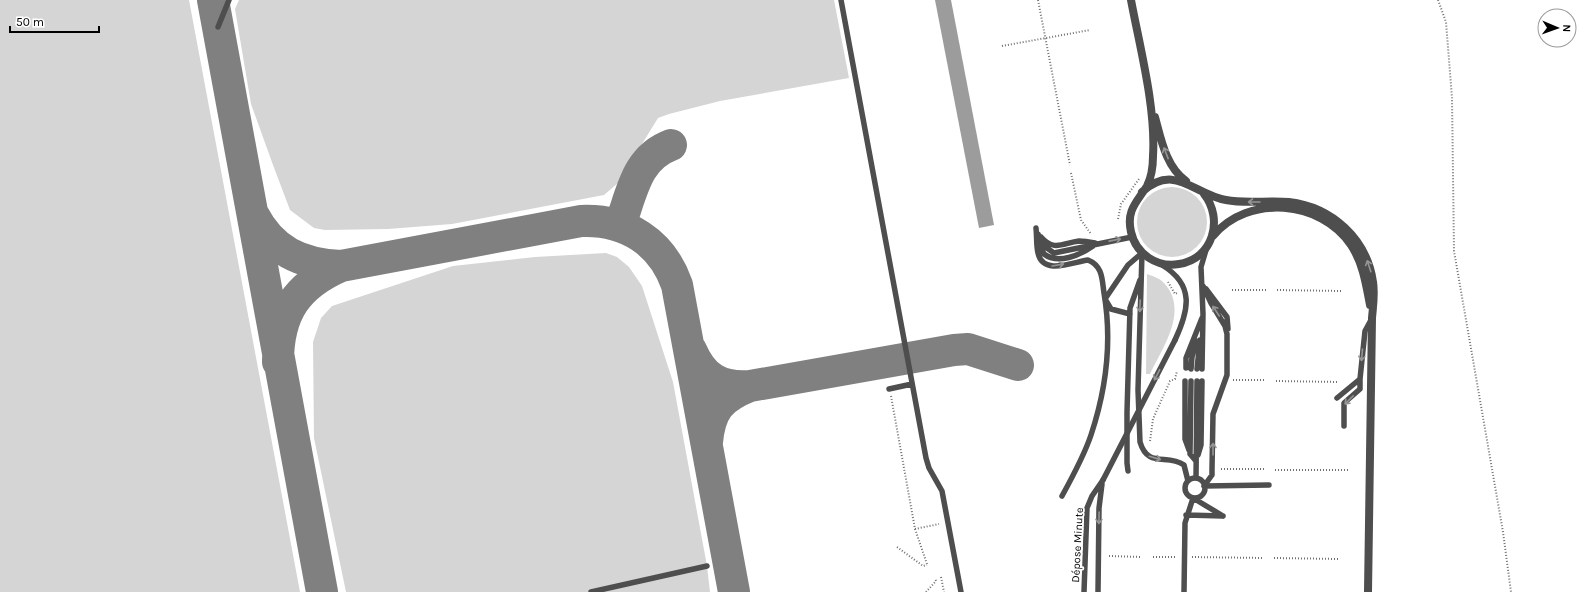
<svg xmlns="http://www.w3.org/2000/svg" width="1585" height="592" viewBox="0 0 1585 592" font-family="Karla,sans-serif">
	<rect width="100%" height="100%" fill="#fff"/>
	<path fill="#d5d5d5" d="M0,0H189L300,592H0Z
		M239,0H834L849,78L720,101L669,114L658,118L618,183L604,195L452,224L388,229L325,230L314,228L290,210L273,165L251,104L235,9Z
		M1137 222a35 35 0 1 1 70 0a35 35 0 1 1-70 0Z
		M606,253L617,257L629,267L642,286L673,382L707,566L710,592H346L314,438L313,342L321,318L332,306L453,266L535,257Z
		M1147,274C1152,276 1159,278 1163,282C1190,309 1163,347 1150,374H1146Z"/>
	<path fill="#9c9c9c" d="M935,0H951L994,225L979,228Z"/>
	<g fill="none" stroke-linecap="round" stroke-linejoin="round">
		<path stroke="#808080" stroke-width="32" d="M213,0L322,592
			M253,214C272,251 301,264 341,266
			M620,225C632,193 636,158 671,145
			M691,350C703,378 720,388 750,386C720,398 710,410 707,442
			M278,362C278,313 297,285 341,266L581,221C626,219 662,242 677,285L734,592
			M750,386L954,350L968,349L1018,365"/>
		<path stroke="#707070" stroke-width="2" stroke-dasharray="1 2" stroke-linecap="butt" d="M1038,0L1070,165
			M1438,0L1446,22L1452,98L1454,251L1503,532L1511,592
			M1002,46L1090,30
			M1071,173L1081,220L1091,234
			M1118,219L1121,204L1139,179
			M1168,282L1175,294L1177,293
			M1232,290H1268
			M1277,290L1341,291
			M1233,380H1266
			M1276,381L1339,382
			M891,396L915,529L939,524
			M1150,441L1153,419L1170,381L1175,379L1177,371
			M1221,469H1265
			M1275,470H1349
			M915,529L927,564
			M897,547L923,566L927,565
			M1109,556L1142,557
			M1153,557H1176
			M1192,557L1264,558
			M1274,558L1339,559
			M941,577L944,592
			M926,592L936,581L935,578"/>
		<path stroke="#4e4e4e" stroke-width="5.5" d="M841,0L926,458L929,468L942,491L961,592
			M218,27L229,0
			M1036,228C1037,236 1036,245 1038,253C1043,276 1073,262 1088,260C1103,266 1102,280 1104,293C1112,340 1106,390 1091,435C1084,456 1073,476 1062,496
			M1038,234L1044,246L1054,253L1132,237
			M1041,237C1054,252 1063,243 1079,241C1084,241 1090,242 1095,243
			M1040,245L1044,254C1058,265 1080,255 1093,246
			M1142,253L1138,390L1140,442C1148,469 1167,453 1184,465L1188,481
			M1162,265C1195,285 1189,310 1175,340
			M1203,286L1211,303L1225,326L1227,334V375L1213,414L1212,469V475L1204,486
			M1206,289L1227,317L1228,329
			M1130,314L1111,309L1105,299L1128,265L1142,253
			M1186,368V358L1202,318
			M1191,369L1192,357L1196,341
			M1197,369L1200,340
			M1202,369L1203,314L1201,267L1206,250
			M1185,381V439L1189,450
			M1191,381L1190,454L1196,461
			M889,389L912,384
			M1337,398L1360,379L1365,331L1371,320
			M1344,426V403L1360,389V378
			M1198,455L1201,445L1202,381
			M1128,471L1127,463V412L1130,308L1140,280
			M1196,478L1197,381
			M1185 488a10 10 0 1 1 20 0a10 10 0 1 1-20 0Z
			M1204,486L1269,485
			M1186,515L1223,516
			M591,592L707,566
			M1084,592L1087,508L1092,496L1103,480
			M1098,592L1099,508L1102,484
			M1184,592L1185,523L1193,498L1223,516"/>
		<path stroke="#4e4e4e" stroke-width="8" d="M1131,0C1140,48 1156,108 1153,156C1153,166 1152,176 1147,186C1137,202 1126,210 1131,232C1136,254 1157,268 1179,264C1213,259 1224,219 1204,194
			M1155,117C1161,139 1166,167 1186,181
			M1142,192C1175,162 1194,195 1226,200C1246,204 1268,200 1289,202C1332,207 1367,239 1373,282C1375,294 1373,306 1372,318L1368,592
			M1213,236C1248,194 1321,200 1351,245C1363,263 1366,284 1370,305"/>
		<path stroke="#4e4e4e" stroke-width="5.5" d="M1103,480L1175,340"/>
	</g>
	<defs><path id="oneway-shaft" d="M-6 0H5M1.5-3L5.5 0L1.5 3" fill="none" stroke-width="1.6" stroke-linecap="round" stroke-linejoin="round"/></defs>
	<g stroke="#959595">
		<use href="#oneway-shaft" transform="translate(1166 153) rotate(-111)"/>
		<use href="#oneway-shaft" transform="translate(1254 202) rotate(180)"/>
		<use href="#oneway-shaft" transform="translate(1115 240) rotate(-11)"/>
		<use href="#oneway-shaft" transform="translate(1058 265) rotate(-10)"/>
		<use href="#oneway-shaft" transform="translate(1369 266) rotate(-108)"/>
		<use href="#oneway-shaft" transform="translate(1140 306) rotate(92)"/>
		<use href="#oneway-shaft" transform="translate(1216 311) rotate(-123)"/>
		<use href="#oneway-shaft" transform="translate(1362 355) rotate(95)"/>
		<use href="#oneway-shaft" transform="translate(1157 375) rotate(117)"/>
		<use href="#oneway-shaft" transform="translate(1349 400) rotate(135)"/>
		<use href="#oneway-shaft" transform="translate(1213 449) rotate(-90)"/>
		<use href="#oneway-shaft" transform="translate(1155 458) rotate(16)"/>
		<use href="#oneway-shaft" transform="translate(1099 518) rotate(91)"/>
	</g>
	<g text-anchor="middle" stroke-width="3.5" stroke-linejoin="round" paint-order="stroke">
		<g font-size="11" fill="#000" stroke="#fff">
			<text transform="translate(1077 545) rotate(-87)" y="4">Dépose Minute</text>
		</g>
	</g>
	<g transform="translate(1557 28) rotate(92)"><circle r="19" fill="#ffffff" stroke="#999999"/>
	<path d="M0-3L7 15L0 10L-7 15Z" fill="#000000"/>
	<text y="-6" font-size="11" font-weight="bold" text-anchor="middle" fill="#000000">N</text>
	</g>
	<path d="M10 26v6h89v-6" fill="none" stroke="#000000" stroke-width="2"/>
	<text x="16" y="26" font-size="12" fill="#000000" stroke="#ffffff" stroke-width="3" paint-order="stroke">50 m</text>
</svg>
